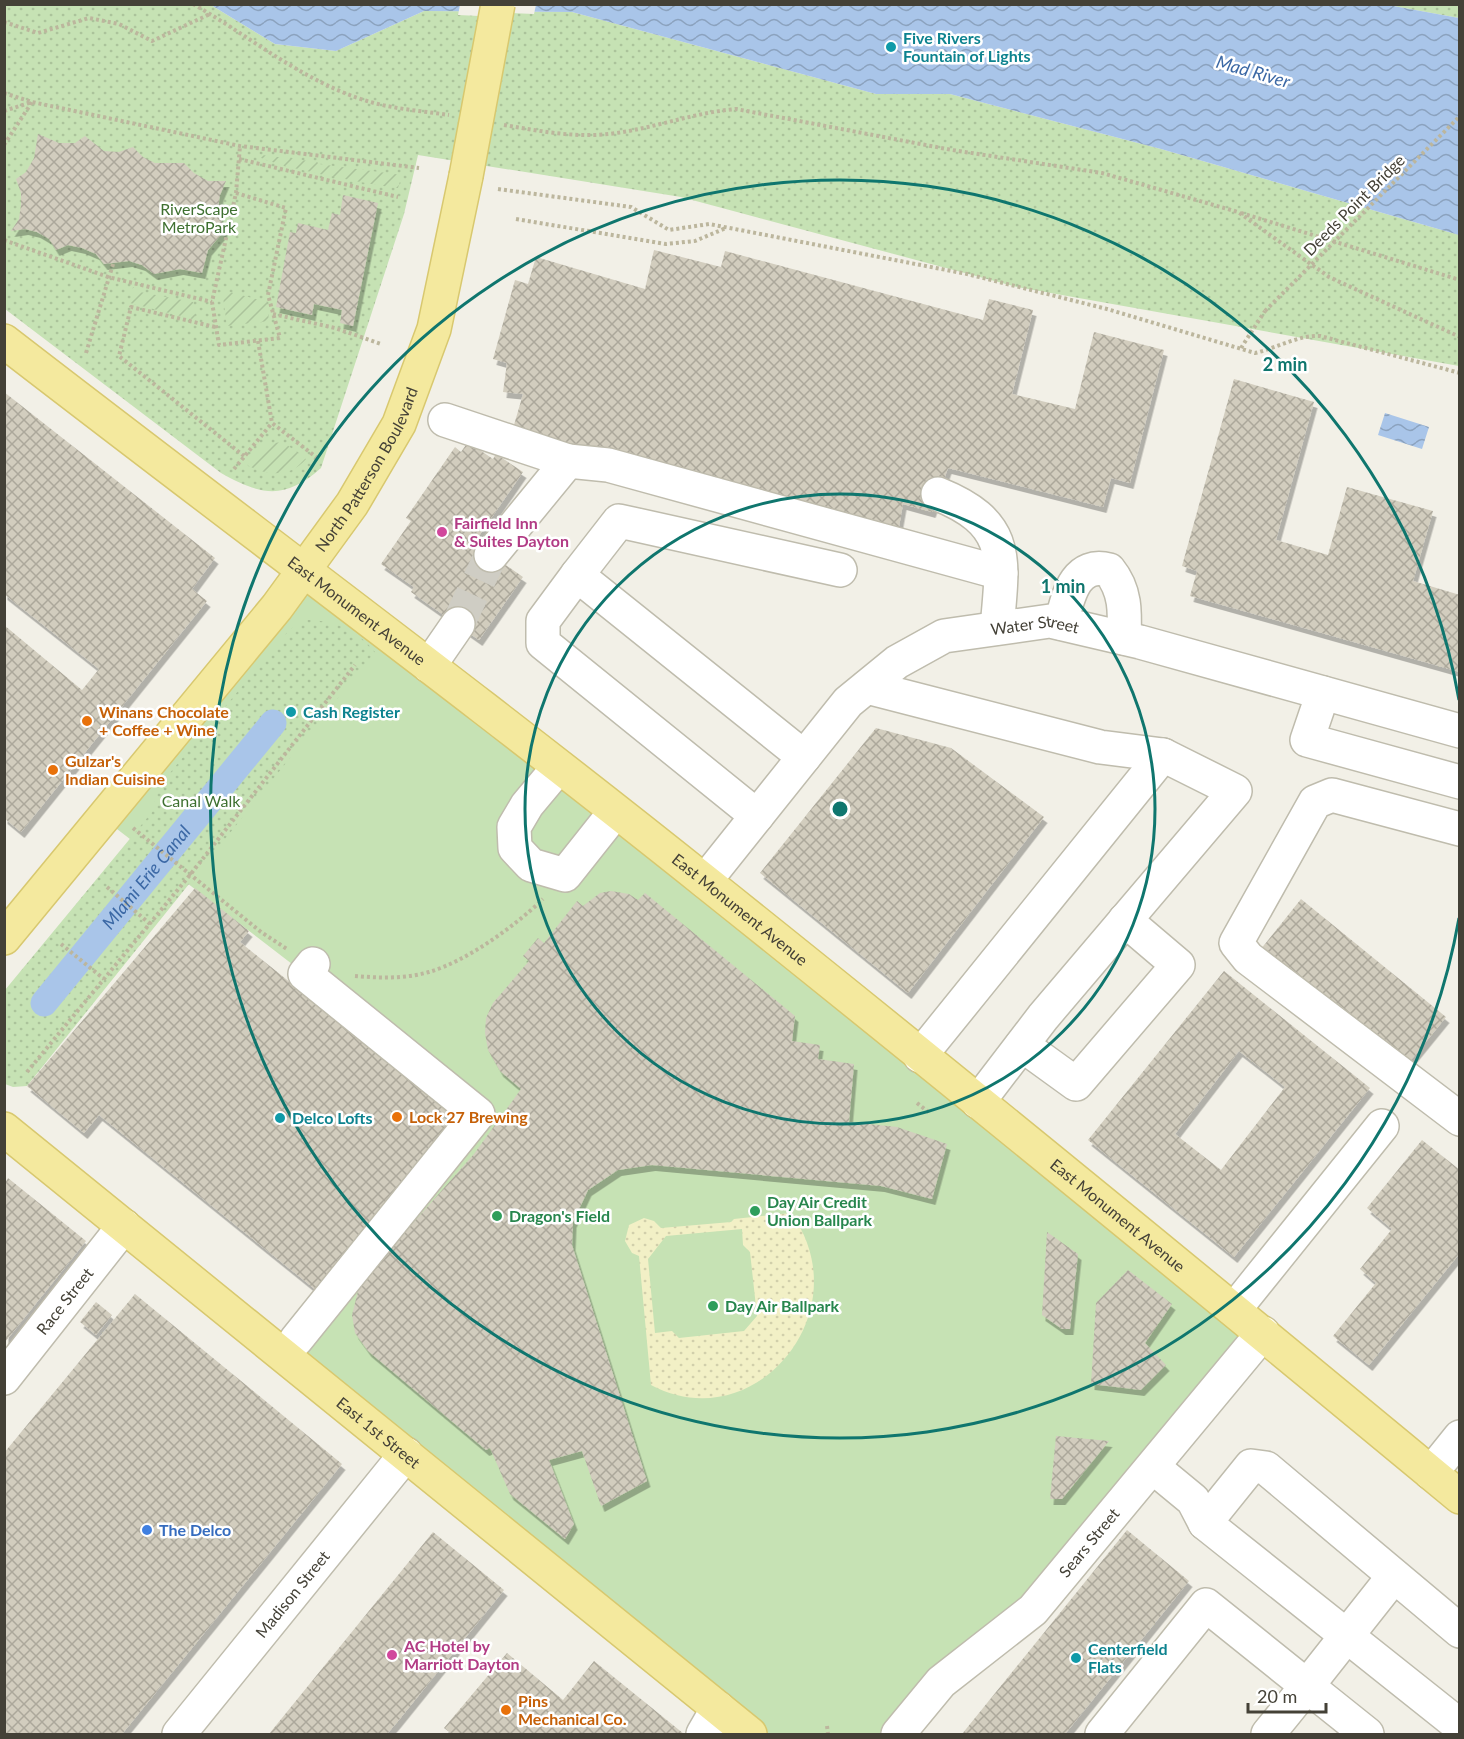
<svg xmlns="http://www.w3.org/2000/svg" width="1464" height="1739" viewBox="0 0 1464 1739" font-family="Lato,sans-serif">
	<defs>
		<pattern id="sand-dots" width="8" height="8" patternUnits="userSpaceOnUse" patternTransform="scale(1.5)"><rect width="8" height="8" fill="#f2f0c6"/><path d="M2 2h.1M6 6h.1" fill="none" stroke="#d1cfab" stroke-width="1.8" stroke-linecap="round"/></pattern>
		<pattern id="park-dots" width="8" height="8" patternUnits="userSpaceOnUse" patternTransform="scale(1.5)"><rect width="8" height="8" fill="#c6e2b4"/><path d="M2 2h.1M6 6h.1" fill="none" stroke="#abc39b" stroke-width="1.8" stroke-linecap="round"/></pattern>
		<pattern id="garden-furrows" width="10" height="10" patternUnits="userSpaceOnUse" patternTransform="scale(1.5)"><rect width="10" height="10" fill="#c6e2b4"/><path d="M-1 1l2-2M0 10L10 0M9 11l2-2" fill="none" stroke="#abc39b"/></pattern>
		<pattern id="water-waves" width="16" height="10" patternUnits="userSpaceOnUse" patternTransform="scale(1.5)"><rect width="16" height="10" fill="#a9c5e9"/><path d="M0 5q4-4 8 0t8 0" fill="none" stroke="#8ba2be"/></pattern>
		<pattern id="building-cross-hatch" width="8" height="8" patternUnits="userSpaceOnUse" patternTransform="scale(1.5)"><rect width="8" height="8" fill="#d2cdbe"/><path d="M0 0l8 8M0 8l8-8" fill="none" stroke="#aca89b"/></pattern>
		<filter id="shadow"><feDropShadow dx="3.5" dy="6" stdDeviation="0" flood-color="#0004"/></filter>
	</defs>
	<rect width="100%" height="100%" fill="#f2f0e7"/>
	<path fill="#c6e2b4" d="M304,568L1263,1333L1139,1484L896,1734H750L289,1356L478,1114L305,974L104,819Z"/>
	<path fill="url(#sand-dots)" fill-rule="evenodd" d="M791,1213C862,1311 755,1440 651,1385L639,1256L632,1253L625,1241L629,1225L644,1218L654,1221L661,1228L731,1222L734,1219ZM742,1229L743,1245L750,1252L757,1316L744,1331L679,1338L672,1331L655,1333L648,1259L666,1236Z"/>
	<path fill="url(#park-dots)" d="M4,5H211L275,44L336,51L424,11L572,12L876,94H950L1161,149L1459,235V366L1017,287L681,197L418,155L404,214L321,468C285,500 262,496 221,473L5,309Z
		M1388,5H1459V18Z
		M305,620C334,620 356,629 375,652L27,1086L13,1087L5,1084V990L152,812L159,786L289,630Z"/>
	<path fill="url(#garden-furrows)" d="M254,154L317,162L319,164L402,175L398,188C373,185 268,166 254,154Z
		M133,287L140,289V292L193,302L196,320L130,303Z
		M222,290L267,302L269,321L227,326Z
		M283,442L306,459C290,478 266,476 247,465L264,444Z"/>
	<path fill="url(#water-waves)" d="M211,5H1388L1459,18V235L1161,149L950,94H876L572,12L424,11L336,51L275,44Z
		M1385,413L1429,427L1422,449L1378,435Z"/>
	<path fill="#f2f0e7" d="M460,5H536L534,14L511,13L479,16L458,15Z"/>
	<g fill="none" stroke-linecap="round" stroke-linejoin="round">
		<path stroke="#a9c5e9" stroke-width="27" id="s1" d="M44,1003L273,723"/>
	</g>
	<path fill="url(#building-cross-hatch)" fill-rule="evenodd" filter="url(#shadow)" d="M38,134L59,143H75L85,136L104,151L119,152L133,147L143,157L155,163H184L194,173L208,181H226L220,195L218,208L224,231L208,250L202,273L180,269L154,274L142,265L129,261L104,264L96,254L82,248L68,245L56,250L49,239L37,232L25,229L11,231L19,219L21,205V193L16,179L26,172L34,158Z
		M343,195L378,203L353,326L340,323L342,310L314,304L312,315L276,307L290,232L296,233L298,223L328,230L332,213L340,215Z
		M654,250L721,267L725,251L983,320L989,299L1033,310L1012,394L1075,409L1094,332L1164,350L1130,483L1111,478L1103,507L948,468L932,512L903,504L898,532L599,446L596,457L512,432L523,394L503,392L507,363L493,359L515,280L528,284L536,257L645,289Z
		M1234,379L1314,402L1276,540L1328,555L1347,487L1433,511L1413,581L1460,595V672L1190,596L1197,571L1182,566Z
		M4,392L215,558L192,589L207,601L21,832L4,818V625L82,690L99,669L4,594Z
		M468,442L493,459L496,454L523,472L474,543L523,577L479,640L411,592L414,587L381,564L411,521L406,518L455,447L461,452Z
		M876,728L951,748L1044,817L908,993L760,873Z
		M195,888L249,931L240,942L461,1120L321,1294L99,1115L84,1133L27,1086Z
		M611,891L629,894L638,900L645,893L795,1016L792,1041L820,1045L818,1059L854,1064L849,1122L897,1127L947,1144L932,1199L881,1186L652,1165L618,1170L588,1190L573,1222L572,1245L647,1481L601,1506L582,1451L549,1460L574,1524L565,1539L510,1494L490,1448L486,1450L368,1351L355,1333L352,1315L360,1283L474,1154L521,1089L500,1071L488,1050L485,1033L486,1018L493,1003L529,961L523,956L538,938L544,943L577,901L583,906L600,893Z
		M1301,899L1446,1017L1402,1071L1257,954Z
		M1224,971L1370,1088L1234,1257L1088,1140ZM1239,1051L1285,1087L1221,1170L1175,1134Z
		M1422,1140L1460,1170V1253L1369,1365L1333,1336L1376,1283L1360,1269L1392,1229L1367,1208Z
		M8,1178L86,1241L5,1342V1183Z
		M1047,1232L1078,1254L1070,1329H1062L1042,1315Z
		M1128,1270L1172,1304L1145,1343L1166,1365L1141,1390L1091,1384L1096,1303Z
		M135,1294L342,1464L122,1734H4V1453Z
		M96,1302L112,1315L96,1335L80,1322Z
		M1056,1436L1109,1441L1062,1499H1050Z
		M1127,1530L1189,1581L1065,1734H962Z
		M433,1532L504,1590L398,1721L387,1734H269Z
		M507,1653L563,1700L594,1661L684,1734H452L444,1728Z"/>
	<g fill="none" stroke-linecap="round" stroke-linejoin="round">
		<path stroke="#cfcdc4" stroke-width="33" stroke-dasharray="33 16" stroke-linecap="butt" d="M458,624L491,555"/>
		<defs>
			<g id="minor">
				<path d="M445,420L568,461"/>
				<path d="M938,494C1012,524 1003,559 997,628"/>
				<path d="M491,555L568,461L608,465L1001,573"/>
				<path d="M577,575L619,521L840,570"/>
				<path d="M1061,623C1068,598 1074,561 1109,570C1126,591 1125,612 1124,638"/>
				<path d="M429,666L458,624"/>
				<path d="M867,687L1100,747L1163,755"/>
				<path d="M1323,693L1307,740L1460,782"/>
				<path d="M558,768L527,805L514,827L515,848L531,865L565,875L615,812"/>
				<path d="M757,816L543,643V621L577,575L804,757"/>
				<path d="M1460,829L1332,795L1315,802L1236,943L1248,958L1460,1119"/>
				<path id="s2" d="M705,881L848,702L897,662L944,636L1050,621L1140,642L1460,731"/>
				<path d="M1022,1045L1076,1084L1178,965L1125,920"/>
				<path d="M920,1056L1163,755L1235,791L1043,1017L978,1102"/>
				<path d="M1234,1310L1382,1126"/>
				<path d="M296,1340L478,1114L305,974L313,964"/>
				<path id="s3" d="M4,1378L124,1226"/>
				<path d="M1153,1467L1193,1500L1205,1523L1460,1726"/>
				<path d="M1431,1473L1460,1437"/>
				<path d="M1205,1523L1251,1466L1266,1468L1460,1631"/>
				<path id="s4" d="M179,1734L406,1454"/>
				<path d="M703,1734L718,1708"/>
				<path id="s5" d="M898,1734L941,1682L1033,1610L1263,1333"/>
				<path d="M1102,1734L1206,1605L1307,1686L1394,1576"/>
				<path d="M1268,1734L1307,1686L1367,1734"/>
			</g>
			<g id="major">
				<path id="s6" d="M4,341C238,522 476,698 707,883C960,1085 1210,1290 1460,1497"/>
				<path id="s7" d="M4,938L277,607L352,504L399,424L434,329L466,176"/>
				<path id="s8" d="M4,1129L750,1734"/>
			</g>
		</defs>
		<use href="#minor" stroke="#bfbcad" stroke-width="36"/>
		<use href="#major" stroke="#d8c86f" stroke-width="36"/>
		<path stroke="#bcb69d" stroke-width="4" stroke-dasharray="3 3" stroke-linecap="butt" d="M193,4C251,37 302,81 367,101C393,109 422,111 449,115
			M4,22L38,33L89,18L119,24L152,41L210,14
			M4,93L32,102L240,146L419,168
			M4,111L32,102
			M504,125C534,130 564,136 595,135C643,133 688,113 736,109L952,150L1102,173L1238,212L1329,277L1460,337
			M4,145L32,102
			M239,159L398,197
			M498,189L631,207L669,230L709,224L967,274L1107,309L1255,353C1277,348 1298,335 1320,336L1460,373
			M236,193L286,208L268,295L280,338L219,345L212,302L236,193L240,146
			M1241,213L1460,280
			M516,219L666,244L695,241L726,228
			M4,240L108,277L212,302
			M273,314L335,328L381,344
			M215,327L131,307L119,356L244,456
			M258,341L272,423L320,460
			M1241,348L1265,311
			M86,353L114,261
			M234,469L272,423
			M133,828L261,932L287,949
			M107,887L150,924
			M61,944L104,979
			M355,976C379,978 405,979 429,972C467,961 515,926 543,899
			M27,1072L190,875L355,665
			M917,1103L931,1114
			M827,1726L828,1734"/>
		<use href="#minor" stroke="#fff" stroke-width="33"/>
		<use href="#major" stroke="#f4e99e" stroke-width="33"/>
		<defs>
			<path id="major-bridge" d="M466,176L498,4"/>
		</defs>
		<use href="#major-bridge" stroke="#d8c86f" stroke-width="36" stroke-linecap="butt"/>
		<path stroke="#bcb69d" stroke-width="4" stroke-dasharray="3 3" stroke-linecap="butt" d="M1265,311L1460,116"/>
		<use href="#major-bridge" stroke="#f4e99e" stroke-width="33"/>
	</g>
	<g fill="none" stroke="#0f766e" stroke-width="3">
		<circle cx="840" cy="809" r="315"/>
		<path d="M1459 918A629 629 0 1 1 1459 700"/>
	</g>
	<g fill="#0f9aa8" stroke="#fff" stroke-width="2">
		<circle cx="891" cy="47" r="6"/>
		<circle cx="291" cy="712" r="6"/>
		<circle cx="280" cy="1118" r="6"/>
		<circle cx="1076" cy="1658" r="6"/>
	</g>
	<g fill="#d1479c" stroke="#fff" stroke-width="2">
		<circle cx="442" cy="532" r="6"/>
		<circle cx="392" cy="1655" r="6"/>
	</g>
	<g fill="#e8710a" stroke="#fff" stroke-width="2">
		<circle cx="87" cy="721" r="6"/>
		<circle cx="53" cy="770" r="6"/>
		<circle cx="397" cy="1117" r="6"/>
		<circle cx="506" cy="1710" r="6"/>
	</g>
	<g fill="#2e9e5b" stroke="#fff" stroke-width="2">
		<circle cx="755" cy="1211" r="6"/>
		<circle cx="497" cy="1216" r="6"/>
		<circle cx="713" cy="1306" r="6"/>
	</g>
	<circle fill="#3f7fe0" stroke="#fff" stroke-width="2" cx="147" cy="1530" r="6"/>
	<g text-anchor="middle" stroke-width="5" stroke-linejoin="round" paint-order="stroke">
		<g font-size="16" font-weight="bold" fill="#0d838f" stroke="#fff" text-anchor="start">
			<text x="903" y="44">Five Rivers<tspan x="903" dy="18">Fountain of Lights</tspan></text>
			<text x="303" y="718">Cash Register</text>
			<text x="292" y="1124">Delco Lofts</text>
			<text x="1088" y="1655">Centerfield<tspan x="1088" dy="18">Flats</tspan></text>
		</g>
		<g font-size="16" fill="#444137" stroke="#fff">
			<text transform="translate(1354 205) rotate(-45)" y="6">Deeds Point Bridge</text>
			<text dy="6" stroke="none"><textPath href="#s7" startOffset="594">North Patterson Boulevard</textPath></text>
			<text dy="6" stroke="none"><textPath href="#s6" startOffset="444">East Monument Avenue</textPath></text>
			<text dy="6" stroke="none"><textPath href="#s2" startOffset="438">Water Street</textPath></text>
			<text dy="6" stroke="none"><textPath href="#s6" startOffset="930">East Monument Avenue</textPath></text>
			<text dy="6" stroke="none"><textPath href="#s6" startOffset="1416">East Monument Avenue</textPath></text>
			<text dy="6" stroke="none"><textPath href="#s3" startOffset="98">Race Street</textPath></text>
			<text dy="6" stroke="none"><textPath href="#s8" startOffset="482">East 1st Street</textPath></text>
			<text dy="6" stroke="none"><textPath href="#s5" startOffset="272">Sears Street</textPath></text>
			<text dy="6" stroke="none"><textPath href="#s4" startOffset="180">Madison Street</textPath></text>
		</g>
		<g font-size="16" fill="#3e7030" stroke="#fff">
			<text x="199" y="215">RiverScape<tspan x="199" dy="18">MetroPark</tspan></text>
			<text x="201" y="807">Canal Walk</text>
		</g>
		<g font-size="16" font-weight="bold" fill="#b23c85" stroke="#fff" text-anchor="start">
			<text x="454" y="529">Fairfield Inn<tspan x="454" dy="18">&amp; Suites Dayton</tspan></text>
			<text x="404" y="1652">AC Hotel by<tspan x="404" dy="18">Marriott Dayton</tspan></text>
		</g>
		<g font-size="16" font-weight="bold" fill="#c56008" stroke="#fff" text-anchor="start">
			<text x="99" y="718">Winans Chocolate<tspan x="99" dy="18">+ Coffee + Wine</tspan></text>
			<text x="65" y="767">Gulzar's<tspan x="65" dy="18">Indian Cuisine</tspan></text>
			<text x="409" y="1123">Lock 27 Brewing</text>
			<text x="518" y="1707">Pins<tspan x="518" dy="18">Mechanical Co.</tspan></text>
		</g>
		<g font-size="16" font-weight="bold" fill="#27864d" stroke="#fff" text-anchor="start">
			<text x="767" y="1208">Day Air Credit<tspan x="767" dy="18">Union Ballpark</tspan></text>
			<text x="509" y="1222">Dragon's Field</text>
			<text x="725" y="1312">Day Air Ballpark</text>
		</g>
		<g font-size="16" font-weight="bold" fill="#366cbe" stroke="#fff" text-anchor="start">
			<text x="159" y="1536">The Delco</text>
		</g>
		<g font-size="18" font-style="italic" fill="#3b68a5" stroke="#fff">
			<text transform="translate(1253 72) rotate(16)" y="6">Mad River</text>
			<text dy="6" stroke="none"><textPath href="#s1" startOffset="162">MIami Erie Canal</textPath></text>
		</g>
	</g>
	<circle cx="840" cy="809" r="9" fill="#0f766e" stroke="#fff" stroke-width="3"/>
	<g font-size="18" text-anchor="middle" font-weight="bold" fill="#0f766e" stroke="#fff" stroke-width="5" stroke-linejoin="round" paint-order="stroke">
		<text x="1285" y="371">2 min</text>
		<text x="1063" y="593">1 min</text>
	</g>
	<rect width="1464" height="1739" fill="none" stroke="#444137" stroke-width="12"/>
	<path d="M1248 1703v9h78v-9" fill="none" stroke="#444137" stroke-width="3"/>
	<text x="1257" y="1703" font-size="18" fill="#444137" stroke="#ffffff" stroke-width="4.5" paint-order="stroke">20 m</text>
</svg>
